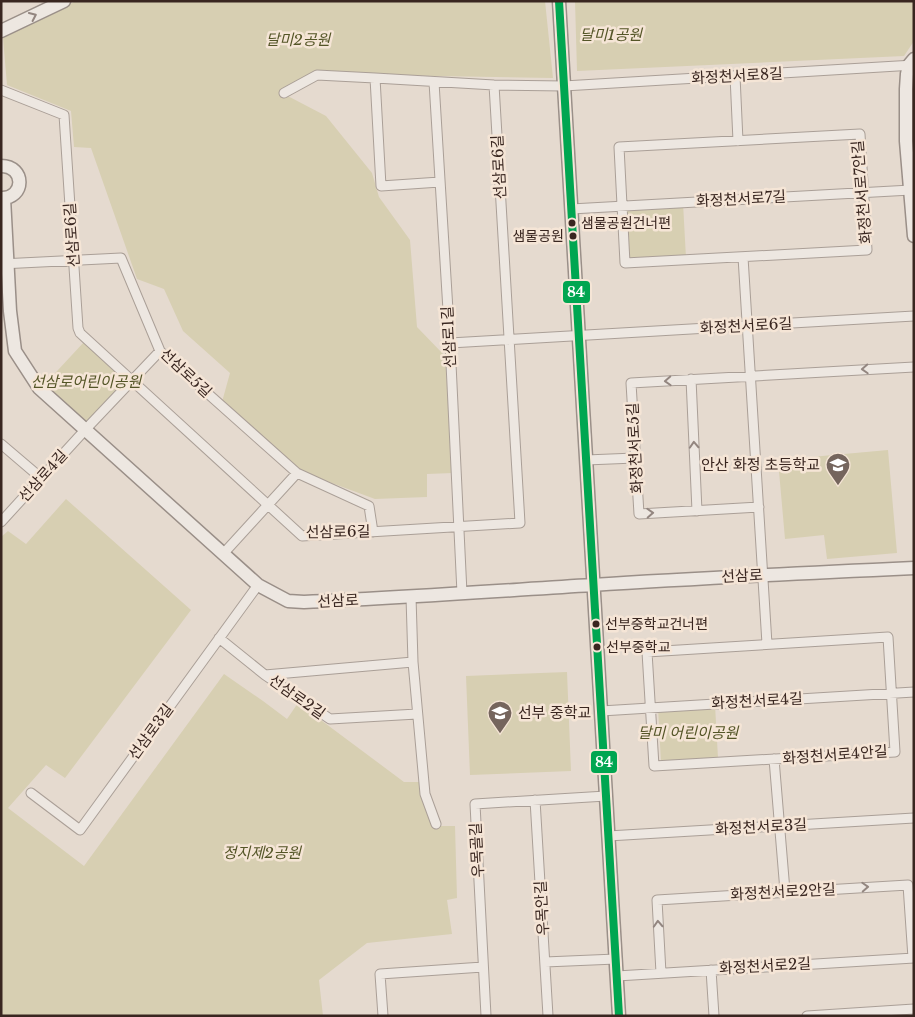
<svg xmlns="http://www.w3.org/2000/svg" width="915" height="1017" viewBox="0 0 915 1017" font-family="'Libre Baskerville','Noto Sans KR',serif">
	<rect width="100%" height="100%" fill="#e5dacf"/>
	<path fill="#d7cfb2" d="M76,1H545L553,78L316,74L282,93L326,116L372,173L379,197L410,240L417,327L445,356L453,473L427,474V497L375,499L302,472L222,402L230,373L183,331L164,289L137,279L91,148L74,147L71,111L7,85L3,38Z
		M575,1H914V41L904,56L577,71Z
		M683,203L686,258L626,262L623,207Z
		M84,342L120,376L123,382L121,388L88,424L45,384Z
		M888,450L897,553L827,559L824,535L785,539L778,460Z
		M66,499L191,610L65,778L46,765L8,808L84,866L224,674L263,701L287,719L298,703L404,782H421L434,826H455L457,898L447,900L452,934L367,943L319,980L323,1016H1V537L8,531L26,544Z
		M567,672L571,771L470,775L466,676Z
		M715,705L718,758L661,762L658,708Z"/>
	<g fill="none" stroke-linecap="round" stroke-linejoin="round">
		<defs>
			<path id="street" d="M735,76L738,141
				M375,78L381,186L440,182
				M434,82L450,343L462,593
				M1,90L64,115L78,328L80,333L302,536L520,523L494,85
				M284,93L317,75L375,78L494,85L564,86L914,65
				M860,134L867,250L625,263L619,147Z
				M571,209L911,190
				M743,257L767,644
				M1,264L121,258L160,351L297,473L369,506L373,532
				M450,343L914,316
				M691,379L697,511
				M1,444L41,478
				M586,460L635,458
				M759,507L639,514L631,383L914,367
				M1,522L85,430L160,351
				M223,554L297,473
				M411,597L413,662L425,794L436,824
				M888,637L895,752L654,766L647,652Z
				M219,638L265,675L330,719L417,714
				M265,675L413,662
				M601,711L914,692
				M774,759L785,891
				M31,793L80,830L258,585
				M535,800L548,1016
				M608,836L914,818
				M545,962L616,959
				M711,970L714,1016
				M661,973L657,900L908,885L913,958
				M617,976L914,958
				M383,1016L380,974L483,967
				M486,1016L475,804L606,796
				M807,1016L914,1009"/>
			<path id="secondary" d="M559,1L619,1016
				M1,31L64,1
				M914,59L909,65L907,74L906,89V141L914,236
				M1,166C26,166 25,199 1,198
				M4,198L10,311L15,351L39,388L258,585L288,601L304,602C400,598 496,591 592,585C699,578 806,573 914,568"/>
		</defs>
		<use href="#street" stroke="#aa9f97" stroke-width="11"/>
		<use href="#secondary" stroke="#9a8f88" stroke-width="15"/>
		<use href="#street" stroke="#ede7e1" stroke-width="9"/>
		<use href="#secondary" stroke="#ede7e1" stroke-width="12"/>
		<defs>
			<path id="bus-1" d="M559,1L619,1016"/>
		</defs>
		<use href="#bus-1" stroke="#f5e5d6" stroke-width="11"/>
		<use href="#bus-1" stroke="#00a651" stroke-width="8"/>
	</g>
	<defs><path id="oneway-chevron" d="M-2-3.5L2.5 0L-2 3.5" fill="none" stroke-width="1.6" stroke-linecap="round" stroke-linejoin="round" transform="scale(1.25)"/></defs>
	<g stroke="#938680">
		<use href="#oneway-chevron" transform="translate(33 16) rotate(-25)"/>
		<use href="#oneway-chevron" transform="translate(865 369) rotate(177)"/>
		<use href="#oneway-chevron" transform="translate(668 381) rotate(177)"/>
		<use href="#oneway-chevron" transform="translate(694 445) rotate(-93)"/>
		<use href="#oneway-chevron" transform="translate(650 513) rotate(-3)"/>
		<use href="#oneway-chevron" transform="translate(865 887) rotate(-3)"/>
		<use href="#oneway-chevron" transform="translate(658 924) rotate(-93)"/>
	</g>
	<defs>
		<symbol id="school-pin" viewBox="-11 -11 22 30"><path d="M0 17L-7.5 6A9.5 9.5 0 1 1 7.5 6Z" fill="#75655d" stroke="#f5e5d6"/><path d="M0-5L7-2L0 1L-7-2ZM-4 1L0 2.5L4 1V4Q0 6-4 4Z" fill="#fff"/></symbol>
	</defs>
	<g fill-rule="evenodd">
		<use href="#school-pin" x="824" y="451" width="28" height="38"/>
		<use href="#school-pin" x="486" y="699" width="28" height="38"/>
	</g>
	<g fill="#392620" stroke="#f5e5d6" stroke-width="2">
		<circle cx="572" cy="223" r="4.5"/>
		<circle cx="573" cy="236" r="4.5"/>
		<circle cx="596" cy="624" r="4.5"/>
		<circle cx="597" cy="647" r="4.5"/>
	</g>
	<g text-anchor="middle" stroke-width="5" stroke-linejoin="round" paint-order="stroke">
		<g font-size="14" fill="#392620" stroke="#f5e5d6" text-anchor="start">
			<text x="581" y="228">샘물공원건너편</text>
			<text x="564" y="241" text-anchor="end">샘물공원</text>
			<text x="605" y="629">선부중학교건너편</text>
			<text x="606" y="652">선부중학교</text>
		</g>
		<g font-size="15" font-style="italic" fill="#545527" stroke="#f5e5d6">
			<text x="611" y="40">달미1공원</text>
			<text x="298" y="45">달미2공원</text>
			<text x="86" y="387">선삼로어린이공원</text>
			<text x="688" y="738">달미 어린이공원</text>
			<text x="262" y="858">정지제2공원</text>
		</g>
		<g font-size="15" fill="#392620" stroke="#f5e5d6">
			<text transform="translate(737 76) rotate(-3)" y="5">화정천서로8길</text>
			<text transform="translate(499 167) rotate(-93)" y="5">선삼로6길</text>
			<text transform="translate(862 192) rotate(-95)" y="5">화정천서로7안길</text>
			<text transform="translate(741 199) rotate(-3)" y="5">화정천서로7길</text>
			<text transform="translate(72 235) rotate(-94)" y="5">선삼로6길</text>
			<text transform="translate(746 326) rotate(-3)" y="5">화정천서로6길</text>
			<text transform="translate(449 337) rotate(-93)" y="5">선삼로1길</text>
			<text transform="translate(186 373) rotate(43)" y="5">선삼로5길</text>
			<text transform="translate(635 448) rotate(-93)" y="5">화정천서로5길</text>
			<text transform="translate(43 476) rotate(-48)" y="5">선삼로4길</text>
			<text transform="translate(338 532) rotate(-1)" y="5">선삼로6길</text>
			<text transform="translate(742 576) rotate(-3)" y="5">선삼로</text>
			<text transform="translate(338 601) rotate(-3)" y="5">선삼로</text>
			<text transform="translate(297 697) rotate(35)" y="5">선삼로2길</text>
			<text transform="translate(757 701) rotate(-3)" y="5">화정천서로4길</text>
			<text transform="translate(151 732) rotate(-54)" y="5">선삼로3길</text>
			<text transform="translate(835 755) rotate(-4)" y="5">화정천서로4안길</text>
			<text transform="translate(761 827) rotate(-3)" y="5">화정천서로3길</text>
			<text transform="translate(477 850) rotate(-93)" y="5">우목골길</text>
			<text transform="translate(783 892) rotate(-3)" y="5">화정천서로2안길</text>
			<text transform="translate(542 908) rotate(-93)" y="5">우목안길</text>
			<text transform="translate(765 966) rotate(-3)" y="5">화정천서로2길</text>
		</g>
		<g font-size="15" fill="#392620" stroke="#f5e5d6" text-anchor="end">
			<text x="820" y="470">안산 화정 초등학교</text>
			<text x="518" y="718" text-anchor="start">선부 중학교</text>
		</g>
	</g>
	<g stroke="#f5e5d6" stroke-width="2">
		<rect x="562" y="280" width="29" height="24" rx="5" fill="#00a651"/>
		<rect x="590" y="750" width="28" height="24" rx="5" fill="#00a651"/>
	</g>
	<g font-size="14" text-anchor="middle" font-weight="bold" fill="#fff">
		<text x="576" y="297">84</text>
		<text x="604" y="767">84</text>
	</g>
	<rect width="915" height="1017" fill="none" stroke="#392620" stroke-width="5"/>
</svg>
